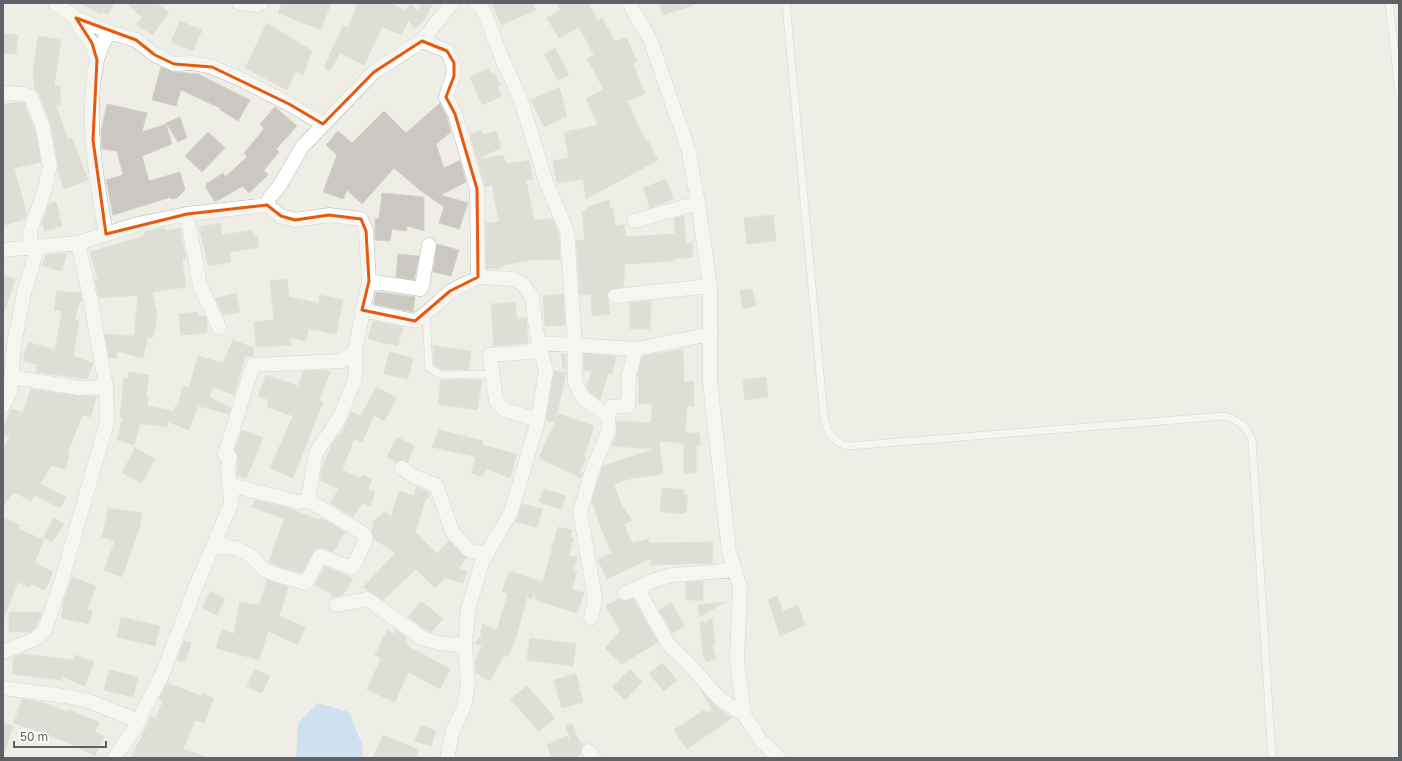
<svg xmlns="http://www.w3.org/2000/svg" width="1402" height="761" viewBox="0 0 1402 761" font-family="'Golos Text',sans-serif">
	<rect width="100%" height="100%" fill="#efeee6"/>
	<path fill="#a9d1fc" d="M318,703L349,712L363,747L362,758H296L298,723Z"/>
	<path fill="#cbc8c3" stroke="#d4d1c5" d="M80,3H114L108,15L102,11L100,14Z
		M126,3H156L169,13L152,35L136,24L142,17Z
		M282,3H331L321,30L278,13Z
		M358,3H389L405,10L411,4L418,11L421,3H433L423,22L415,28L408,20L402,35L382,27L364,65L340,53L330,71L324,67L343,26L348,28Z
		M492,3H533L536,10L501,25Z
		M557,3H588L598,21L602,18L615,42L626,37L637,62L633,64L645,94L627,101L646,142L648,141L658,160L586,199L583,179L557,183L553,161L569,158L564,132L598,125L586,98L604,90L587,58L594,55L579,27L559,38L547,18L561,10Z
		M659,3H694V5L663,15Z
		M180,21L202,30L193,51L171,42Z
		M267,23L312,51L303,75L296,71L287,90L245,68Z
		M3,33L18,35L16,54L3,53Z
		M38,36L61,40L54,86L60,85L61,105H56L68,140L72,138L88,180L64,189L58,171V164L51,125L39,94L35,89L33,74Z
		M555,48L569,75L558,80L544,54Z
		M161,67L174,72L198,74L250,100L238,121L219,109L220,108L181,90L176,106L152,100Z
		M489,68L491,74L494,72L500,85L497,86L502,96L482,105L470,77Z
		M559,87L567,116L544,127L531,100Z
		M15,102L24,103L35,130L41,162L14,168L27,214L25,219L5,225L3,218V105Z
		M440,103L447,117L451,132L436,144L444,168L460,160L466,182L441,195L468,203L459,229L439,223L444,207L421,191L394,168L362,204L347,190L343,199L323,192L337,155L326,145L338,131L352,143L384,111L406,133Z
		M107,104L147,113L142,132L166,124L172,144L142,156L149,181L180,172L185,190L177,198L171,199V197L113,215L106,180L123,175L117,151L102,149L101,131Z
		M275,107L297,126L276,149L279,152L264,170L268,175L249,193L243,186L215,202L206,188V184L223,173L225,177L247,157L244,153L264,129L260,124Z
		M180,117L187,138L178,142L166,123Z
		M481,130L482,135L496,131L501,148L481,157L482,159L503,155L506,164L529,160L533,179L526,180L534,220L553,219L559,233L560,259L531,260L503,265V268L486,269V223L499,222L492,185L485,187L470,134Z
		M208,132L225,148L202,172L185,156Z
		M666,179L673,199L650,208L643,188Z
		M382,193L424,197V231L407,226L406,231L392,229L390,241L375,240V218L379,219Z
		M609,200L610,208H613L615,226L624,224L626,237L675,234L674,218L684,216L686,244L692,243L693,257L673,259V261L625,264L623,287L610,289L607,293L610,314L592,316L591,294L580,295L576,240H585L582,211H587V207Z
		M56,202L62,226L45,231L42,222L49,204Z
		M773,215L776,241L747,244L744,218Z
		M220,223L222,235L252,230L253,236L257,235L259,247L230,252L231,262L208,266L199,227Z
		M165,228L166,231L180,228L186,258L182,259L186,287L152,292L157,316L155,330H154L153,337H148L143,358L117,351V358H109L105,334L134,336L138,295L99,298L95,280H98L90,252L145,236L144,232Z
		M437,244L459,250L451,276L433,272Z
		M67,253L62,271L42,266L46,255Z
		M398,254L419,256L414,280L396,277Z
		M3,275L15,279L5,310H3Z
		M287,279L289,297L319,303L320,295L343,300L336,334L309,329L306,341L291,338V345L256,347L254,322L274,320L270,281Z
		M752,289L756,306L743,309L740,291Z
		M57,291L80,293L82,301L79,302L75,320L79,321L73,356L93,363L87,379L36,372L38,365L23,361L28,342L55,350L62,311L54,310Z
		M376,292L415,297L413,312L374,304Z
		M236,293L240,312L223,315L215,298Z
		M563,294L565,325L545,326L543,296Z
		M651,301L650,329H630V303Z
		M515,302L517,320L526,317L528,343L494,346L491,304Z
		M198,312L199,317L205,316L207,320V333L181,335L179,314Z
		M373,321L403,327L398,346L368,339Z
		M233,340L254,348V356H245L234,395L213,387L209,397L231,408L229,414L198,406L189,430L168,422L167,427L140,423L134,445L117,440L123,418L120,417L124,378L128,379L129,372L149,375L146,398H149L147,406L174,411L176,405L178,406L183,386L189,388L198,356L223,363Z
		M433,346L471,351L469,369L443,370L434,365Z
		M683,349L684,382L694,381V406H687L685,433H700V445H696V473H684V443L659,441L663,474L633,478L614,484L621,505L632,520L624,525L632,543L648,539L649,543L713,542L712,563L651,565V558L607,579L598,560L612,553L599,523L592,500L601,471L603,466L654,449L612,446L617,433V421L651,423L652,404L638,403L639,377L637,376L643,356Z
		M389,352L413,358L408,379L384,374Z
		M561,354H566V369L563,368Z
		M584,354L616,356L612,374L608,373L600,400L590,392L587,387L592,371L584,370Z
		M325,370L330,372L319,401L323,402L293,478L270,468L293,416L267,407L269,400L258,396L266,375L298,386L303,371Z
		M554,371L566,373L556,419L559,414L594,426L584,457L586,458L579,474L583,472L581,478L539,458L555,422L546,420Z
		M766,377L768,397L745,400L743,380Z
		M441,380H482L477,410L438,404Z
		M376,387L397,398L384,421L374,415L362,442L354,439L342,470L361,478L362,475L372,479L368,490L375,492L370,506L362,503L353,517L330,503L339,489L320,480L323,465L332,444L339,434L341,435L351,412L361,416Z
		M31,389L78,396H96L91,417L82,415L67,455H69L66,469L51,466L40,484L66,497L60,508L34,495L31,501L14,492L3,507V449L10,436L3,434V429L11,409L23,413Z
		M242,430L263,438L246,479L237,475L238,458L235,450Z
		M439,430L483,441L482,445L517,454L510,478L486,469L483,477L471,473L476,457L432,447Z
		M397,437L414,446L408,462L402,460L396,462L387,457Z
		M135,448L155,459L142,483L122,473Z
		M417,487L430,493L428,498H426L415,532L437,554L449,541L467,558L458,568L467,571L463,583L445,578L435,588L416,569L383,600L363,587L396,553L374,539L371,531L374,526L372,523L385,511L391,517L399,491L414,496Z
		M662,488L684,490V495H688L686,512L681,514L660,511Z
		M544,489L566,496L561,509L539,502Z
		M255,500L284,507L320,520L321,518L345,532L333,552L323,548L315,549L302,573L280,567L269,562L284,519L252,507Z
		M522,504L543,509L537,527L515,522Z
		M108,508L142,513L140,526L122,577L104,570L115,541L102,537Z
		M3,518L20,525L18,529L44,540L34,563L53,572L45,590L31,584L29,588L18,582L4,618Z
		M54,518L64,524L52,542L43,537Z
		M558,527L572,530L570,537L573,538L569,555L577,557L573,572L577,570L572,590L584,593L577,613L535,600L536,594H534L532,599L527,597L516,637L508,657L504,655L490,681L476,673L475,661L482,646L475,643L482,635L480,633L483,624L497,630L508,593L502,592L509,571L543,582Z
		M325,567L353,578L343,595L334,597L331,596L332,594L315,585Z
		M72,577L96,586L87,610L92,611L89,624L61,618L64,599Z
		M267,580L288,587L279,616L305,627L298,645L268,631L259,660L216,648L222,629L234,634L240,602L259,605Z
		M703,581V600H686V582Z
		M210,591L225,599L217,615L202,608Z
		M777,596L783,611L798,605L805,625L780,636L768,599Z
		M619,599L624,601L633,599L658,642L622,664L605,648L620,631L606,606Z
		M421,601L443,619L431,632L426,630L408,617Z
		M725,602L699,617L698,605Z
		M671,603L685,626L672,633L659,610Z
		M9,612H41V615L38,623L36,624V627L31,632H9Z
		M121,617L160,626L155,646L117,637Z
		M712,618L715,644H712L716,658L706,662L703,654L700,622L704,621L705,624Z
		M387,630L394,634L396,630L407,638L405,642L408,643L407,646L450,669L440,689L408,672L395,702L367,690L381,658L375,655Z
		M530,638L576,644L573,666L527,660Z
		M184,641L191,643L185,662L177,660Z
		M22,654L73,660L75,655L94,662L85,686L62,677V680L12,674L14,657Z
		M662,663L677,680L664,691L649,674Z
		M254,669L270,676L262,693L247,687Z
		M630,669L642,682L625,700L612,687Z
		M109,670L138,677L133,697L104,690Z
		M576,674L583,702L562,708L554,680Z
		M167,683L201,696L202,693L214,698L204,723L195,720L183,749L206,757L205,758H131L139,741H140L151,716L156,718L163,701L159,699Z
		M527,686L555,718L539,731L510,699Z
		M700,689L713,704L732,718L687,749L674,730L704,710L707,713L712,709Z
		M22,699L41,702L68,712L69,710L99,722L95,732L104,736L95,756L67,742L14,723Z
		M3,723L13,726L5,752L3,751Z
		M572,724L580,743L582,742L583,745L581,748V754L573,758H552L547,745L567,736L568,739L570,738L566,726Z
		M421,725L436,731L431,746L415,741Z
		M383,735L419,750L415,758H373Z"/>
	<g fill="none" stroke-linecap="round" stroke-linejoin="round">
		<defs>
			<path id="lane" d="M786,3L824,418C829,434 831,442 849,446L1224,416C1240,421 1244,424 1252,439L1272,758
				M1389,3L1399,91
				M426,314L429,368L442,375L493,374"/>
			<path id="street" d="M55,3L76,18L109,32L136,40L155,55L174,64L193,63L212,67L240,79L289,104L323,124
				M239,3L257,5L261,3
				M476,3L482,7L503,61L521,100L546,182L567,231L575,345V382L583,398L608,416
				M629,3L650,39L689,152L698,203L710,286V382L729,552L740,587L737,660L744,715L761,741L779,758
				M76,18L79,26L92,43L97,60
				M3,93L24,94L31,97L43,128L50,166L45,189L30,231L31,247
				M267,205L270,197L280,185L302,147L374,72L422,41L452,3
				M187,214L200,285L219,327
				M634,221L698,203
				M106,234C96,179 85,117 97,60C99,51 104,41 109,32
				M3,250L78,243L138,224L187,214L267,205L281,216L295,220L329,215L361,219L366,231L369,281L355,351L356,369L354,381L340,417L316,453L308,500L299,502L229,485
				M369,281L420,289L422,286L429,245
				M615,296L710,286
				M362,310L415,321C429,312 438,302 450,292C459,285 470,283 478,277L477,189L455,114L446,97C452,75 459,73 447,51L422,41
				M12,377L79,388L106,387
				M3,406L10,393L14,345L24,293L38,246
				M537,420L504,409L496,401L490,355L531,352L540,343L636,349L711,334
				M402,468L415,477L436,485L453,533L470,551L487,554
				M214,546L236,548L251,556L263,569L277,575L306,583L320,556L349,567H353L365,542V536L361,532L308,500
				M637,588L669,645L689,664L718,697L744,715
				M625,593L655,580L673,575L735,570
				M337,605L367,599L422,638L439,643L465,646
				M591,618L595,599L580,512L593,468L609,430L608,416L611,407L628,406L629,375L636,349
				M3,652L35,639L45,630L62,579L107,422L106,387L91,302L78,243
				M3,688L65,696L89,701L138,721L136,727L114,758
				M138,721L162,675L196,586L231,504L228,466L230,457L225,454L253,365L341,361L355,351
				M589,751L594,758
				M447,758L452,733L464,706L468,685L465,646L468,610L482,562L511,512L537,424L546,372L536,329L532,297L523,284L513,279L478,277"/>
		</defs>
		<use href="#lane" stroke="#b6b8bc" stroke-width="8"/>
		<use href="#street" stroke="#b6b8bc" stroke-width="15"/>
		<use href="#lane" stroke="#fff" stroke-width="7"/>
		<use href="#street" stroke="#fff" stroke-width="14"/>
	</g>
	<path d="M0 0H1402V761H0ZM76,18L136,40L155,55L174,64L212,67L289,104L323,124L374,72L422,41L447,51L454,63V76L446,97L455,114L477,189L478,277L450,291L415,321L362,310L369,281L366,231L361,219L329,215L295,220L281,216L267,205L187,214L106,234L93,140L97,60L92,43Z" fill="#efeee6" fill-opacity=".55" fill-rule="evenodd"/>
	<path fill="none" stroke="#e8590c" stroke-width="3" stroke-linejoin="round" d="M76,18L136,40L155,55L174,64L212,67L289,104L323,124L374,72L422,41L447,51L454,63V76L446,97L455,114L477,189L478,277L450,291L415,321L362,310L369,281L366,231L361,219L329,215L295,220L281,216L267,205L187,214L106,234L93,140L97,60L92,43Z"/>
	<rect width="1402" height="761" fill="none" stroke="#5e6166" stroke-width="8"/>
	<path d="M14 741v6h92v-6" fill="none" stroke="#5e6166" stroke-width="2"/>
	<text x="20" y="741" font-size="12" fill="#5e6166" stroke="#ffffff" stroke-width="3" paint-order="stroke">50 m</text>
</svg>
